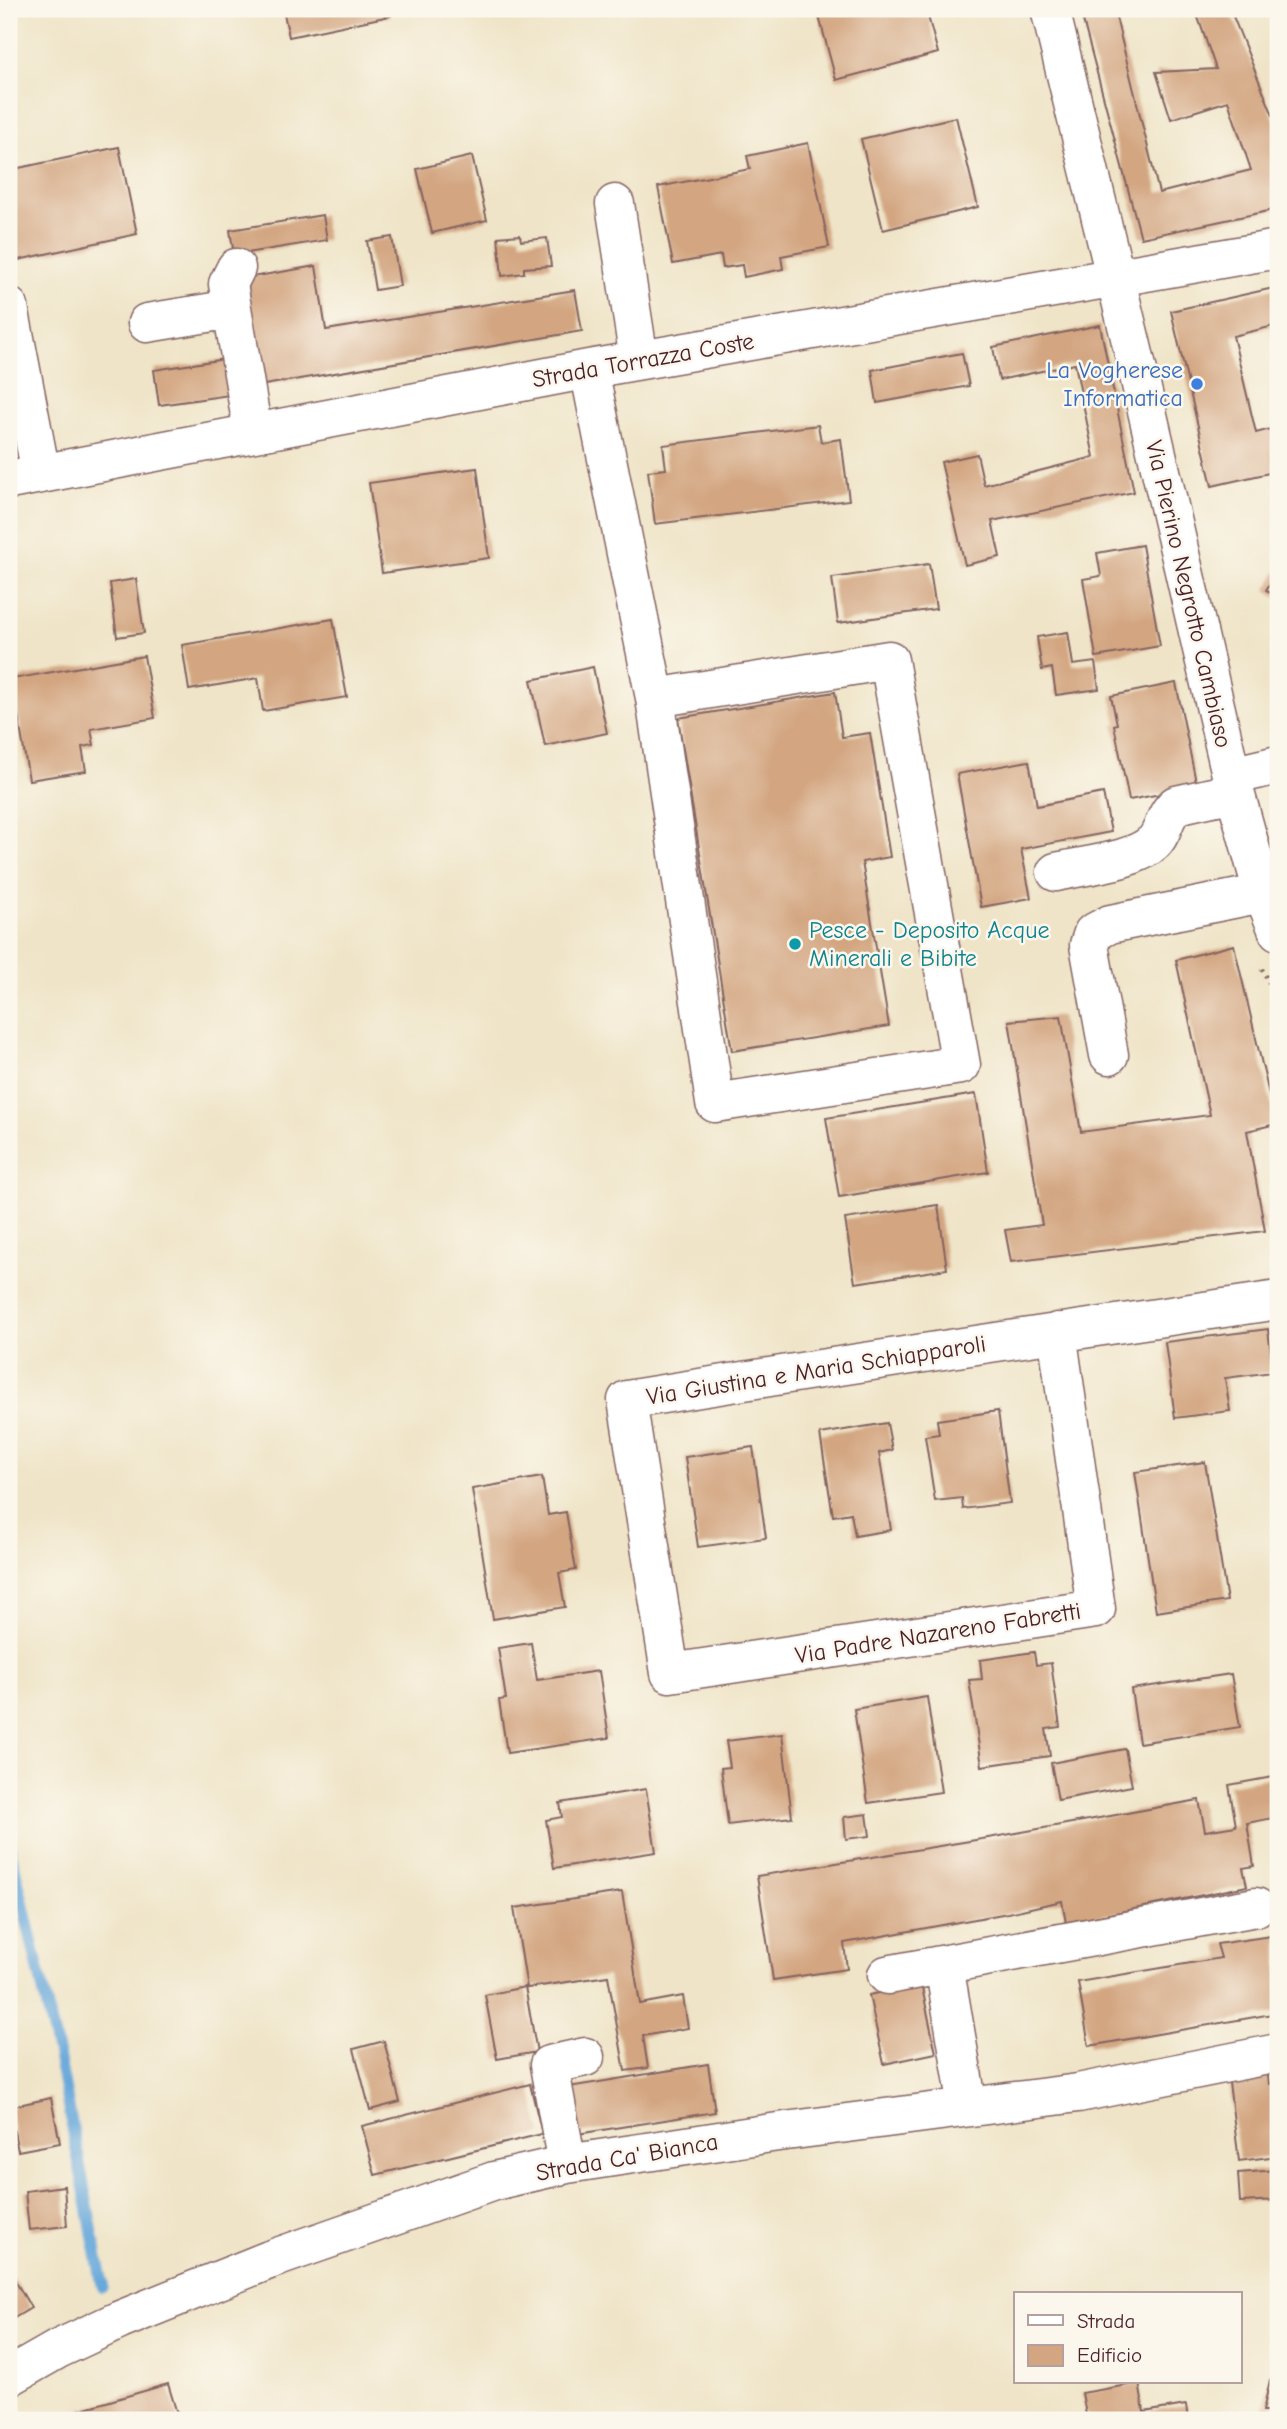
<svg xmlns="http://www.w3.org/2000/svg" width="1287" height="2429" viewBox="0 0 1287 2429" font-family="'Comic Neue',sans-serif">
	<rect width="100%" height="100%" fill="#fbf7ec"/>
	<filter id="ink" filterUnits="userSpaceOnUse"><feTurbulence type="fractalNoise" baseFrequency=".0143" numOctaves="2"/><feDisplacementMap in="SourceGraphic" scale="14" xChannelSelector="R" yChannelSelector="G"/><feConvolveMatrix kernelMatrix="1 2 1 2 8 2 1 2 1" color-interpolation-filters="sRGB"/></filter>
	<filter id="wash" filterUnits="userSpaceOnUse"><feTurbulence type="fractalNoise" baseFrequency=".00686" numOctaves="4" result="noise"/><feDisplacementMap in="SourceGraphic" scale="28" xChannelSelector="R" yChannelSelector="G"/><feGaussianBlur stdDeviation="1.57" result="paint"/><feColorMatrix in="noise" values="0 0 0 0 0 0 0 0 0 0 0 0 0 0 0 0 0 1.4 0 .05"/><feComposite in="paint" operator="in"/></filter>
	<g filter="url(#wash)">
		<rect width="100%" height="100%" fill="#efe4c7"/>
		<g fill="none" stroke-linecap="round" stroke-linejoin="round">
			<path stroke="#67a8da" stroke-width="12" d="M9,1844L58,2053L103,2287"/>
		</g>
		<g id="blocks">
			<path fill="#d3a681" d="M283,9H389L390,16L289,37Z
				M817,9H926L938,53L836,80Z
				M1080,9H1114L1159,193L1251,170L1228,101L1171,119L1156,72L1216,69L1195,9H1230L1278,128V209L1141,238Z
				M9,23L15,49L9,51Z
				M9,81L15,101L9,103Z
				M956,117L978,207L883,230L861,139Z
				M808,143L829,247L781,256L783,269L744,277L742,265L723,268L721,255L673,264L658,187L750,169L747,156Z
				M119,147L137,234L9,262V170Z
				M472,156L487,220L432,233L417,169Z
				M323,215L327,240L234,255L230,230Z
				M520,235L521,241L547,238L551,266L524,268V273L502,276L498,237Z
				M392,237L400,286L375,290L367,241Z
				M316,266L326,330L575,290L582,331L264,385L246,278Z
				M1278,287V325L1233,336L1256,433L1278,427V471L1212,486L1171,311Z
				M1100,325L1134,492L992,521L1000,557L965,565L941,462L977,454L984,485L1094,457L1075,364L999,380L993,347Z
				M962,353L969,386L877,403L872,370Z
				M225,359L230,395L159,405L154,370Z
				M818,425L821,442L841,439L849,500L655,524L648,471L666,469L663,445Z
				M477,468L489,558L382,573L369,483Z
				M1142,545L1160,646L1096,657L1083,579L1101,576L1097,553Z
				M929,564L936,609L838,623L832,578Z
				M1278,570V598L1266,590Z
				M136,579L144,633L117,637L110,583Z
				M333,619L347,697L263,711L258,678L189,690L182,645Z
				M1068,632L1073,665L1095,662L1099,689L1056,695L1052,668L1042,670L1037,637Z
				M144,656L155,718L91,729L94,745L82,747L86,771L29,780L12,679Z
				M593,667L607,733L545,746L531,680Z
				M1176,683L1197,787L1129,800L1114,725L1117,724L1111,696Z
				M835,692L842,737L870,733L890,857L862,862L889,1026L732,1051L678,718Z
				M1029,761L1037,806L1103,793L1111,832L1021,849L1031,898L981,907L957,774Z
				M1234,945L1276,1124H1278V1145L1272,1125L1247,1131L1265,1231L1011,1262L1005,1230L1042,1225L1009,1021L1061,1016L1081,1132L1210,1115L1176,960Z
				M976,1094L988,1172L839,1197L826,1118Z
				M938,1205L947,1269L855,1283L845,1219Z
				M1268,1329L1273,1372L1225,1378L1230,1411L1175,1418L1165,1342Z
				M1278,1394V1419H1277L1273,1395Z
				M998,1411L1010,1503L963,1509L962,1498L935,1501L925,1436L939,1434L937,1420Z
				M887,1423L892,1450L879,1453L891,1530L855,1536L851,1513L833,1516L820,1434Z
				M753,1447L766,1538L698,1547L685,1457Z
				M1205,1462L1227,1601L1156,1612L1135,1472Z
				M542,1477L548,1515L566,1512L576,1570L559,1573L565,1607L493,1619L472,1489Z
				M531,1643L537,1680L599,1671L609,1738L507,1753L499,1700L506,1699L498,1648Z
				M1034,1652L1036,1665L1051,1663L1060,1727L1046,1729L1050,1756L982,1766L969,1680L982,1679L980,1660Z
				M1231,1674L1240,1727L1139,1743L1131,1689Z
				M927,1697L941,1792L868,1803L854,1709Z
				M782,1734L792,1817L728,1825L721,1768L730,1767L726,1741Z
				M1125,1749L1132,1786L1058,1800L1051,1763Z
				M1278,1776V1817L1247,1823L1254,1866L1243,1868L1247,1886L1066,1923L1062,1901L1008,1913L844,1943L847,1969L773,1980L757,1876L994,1837L1199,1800L1205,1831L1236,1826L1229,1785Z
				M646,1789L656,1852L554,1868L546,1820L562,1817L560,1803Z
				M867,1814L870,1836L846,1839L844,1817Z
				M622,1892L640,2004L683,1996L688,2028L643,2036L648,2068L625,2071L608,1976L527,1988L514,1908Z
				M1278,1935V2013L1089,2046L1078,1982L1221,1958L1217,1944Z
				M921,1983L936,2053L884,2064L869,1995Z
				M525,1987L537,2052L497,2059L485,1995Z
				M384,2041L400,2102L370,2110L354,2049Z
				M708,2064L715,2112L577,2134L569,2087Z
				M1267,2070L1269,2084L1278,2083V2156L1239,2161L1228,2075Z
				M530,2084L542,2134L375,2175L362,2126Z
				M51,2098L60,2143L18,2151L9,2107Z
				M1278,2170V2200L1240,2202L1238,2173Z
				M64,2186L67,2226L29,2230L25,2191Z
				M9,2270L31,2308L9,2321Z
				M1270,2380H1278V2411H1263Z
				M1139,2383L1144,2412L1186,2405L1188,2420H1087L1082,2393Z
				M168,2384L179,2420H45Z"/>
		</g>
	</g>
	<g filter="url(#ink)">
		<use href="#blocks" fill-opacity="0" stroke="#846462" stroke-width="2"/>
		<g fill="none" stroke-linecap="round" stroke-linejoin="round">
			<defs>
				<path id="minor" d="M1050,9L1133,350L1235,792L1263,893L1278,931
					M615,204L639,360
					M236,268L228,284L253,433
					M9,307L41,474
					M147,323L232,309
					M589,369L655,698L889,660L961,1065L715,1103L655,698
					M9,480L589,369L1278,249
					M1231,776L1278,765
					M1056,872C1085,865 1133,862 1154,842C1164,832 1164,815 1176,805L1235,792
					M1109,1055L1089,945L1093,933L1110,924L1263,893
					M1057,1332L1096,1609L670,1673L627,1400C843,1364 1061,1332 1278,1300
					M944,1965L968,2107
					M887,1975L1256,1907
					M567,2164L549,2065L585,2057
					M9,2377L58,2349L120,2320L269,2260L494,2181L567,2164L778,2132L1078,2093L1278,2053"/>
			</defs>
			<use href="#minor" stroke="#846462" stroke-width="41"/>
			<path stroke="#846462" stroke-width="4.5" stroke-dasharray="2 5" stroke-linecap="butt" d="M1262,969L1278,999"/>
			<use href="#minor" stroke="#fff" stroke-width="38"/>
		</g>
	</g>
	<circle fill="#3f7fe0" stroke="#fbf7ec" stroke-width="2.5" cx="1197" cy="384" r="7"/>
	<circle fill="#0f9aa8" stroke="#fbf7ec" stroke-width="2.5" cx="795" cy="944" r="7"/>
	<g text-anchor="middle" stroke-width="5" stroke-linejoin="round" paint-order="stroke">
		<g font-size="24" fill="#4a1f2b" stroke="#fbf7ec">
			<text transform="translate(643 360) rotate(-10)" y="8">Strada Torrazza Coste</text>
			<text transform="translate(1189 594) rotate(77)" y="8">Via Pierino Negrotto Cambiaso</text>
			<text transform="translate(816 1370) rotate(-9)" y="8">Via Giustina e Maria Schiapparoli</text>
			<text transform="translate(938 1633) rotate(-9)" y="8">Via Padre Nazareno Fabretti</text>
			<text transform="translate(627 2157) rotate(-10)" y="8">Strada Ca' Bianca</text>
		</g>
		<g font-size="24" fill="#366cbe" stroke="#fbf7ec" text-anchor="end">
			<text x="1183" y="378">La Vogherese<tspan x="1183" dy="28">Informatica</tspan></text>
		</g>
		<g font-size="24" fill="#0d838f" stroke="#fbf7ec" text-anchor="start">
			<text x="809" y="938">Pesce - Deposito Acque<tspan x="809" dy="28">Minerali e Bibite</tspan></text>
		</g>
	</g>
	<rect width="1287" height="2429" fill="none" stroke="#fbf7ec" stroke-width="35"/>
	<rect x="1014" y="2292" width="228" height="91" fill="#fbf7ec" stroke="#b4a19f" stroke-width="2"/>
	<rect x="1028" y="2315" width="35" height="10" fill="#ffffff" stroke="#b4a19f" stroke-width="2"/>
	<text x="1077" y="2328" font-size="21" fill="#4a1f2b">Strada</text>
	<rect x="1028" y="2345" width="35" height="21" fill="#d3a681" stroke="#b4a19f" stroke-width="2"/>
	<text x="1077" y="2362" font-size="21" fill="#4a1f2b">Edificio</text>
</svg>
